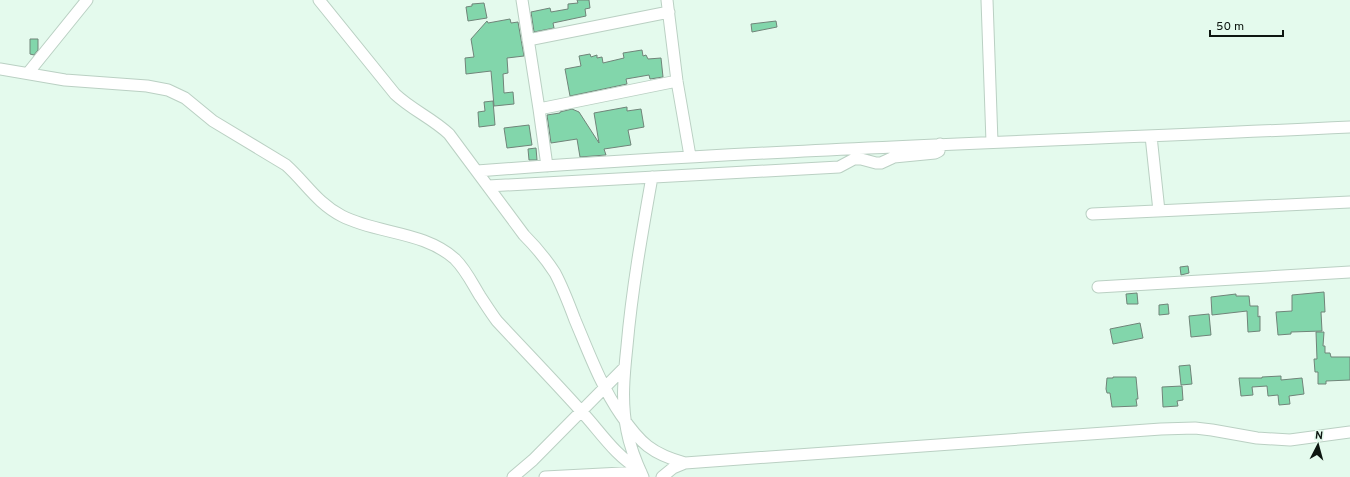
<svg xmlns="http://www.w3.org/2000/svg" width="1350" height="477" viewBox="0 0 1350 477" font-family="Overpass,sans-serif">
	<rect width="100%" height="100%" fill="#e4faed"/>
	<path fill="#82d6ab" stroke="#708479" d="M577,0H589L590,8L585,9L586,16L553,23L554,28L534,32L531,12L550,8L551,12L568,9V4L578,3Z
		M484,3L487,18L468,21L466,7L472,6V4Z
		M510,19L511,23L518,22L524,56L507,58L508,73L503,74L504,93L513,92L514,104L494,106L491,71L466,74L465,58L474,57L471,39L487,21L488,23Z
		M776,21L777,27L752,32L751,24Z
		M30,39H38V50L34,55L30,54Z
		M642,50L643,56L646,55L648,59L661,58L663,77L650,79L649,75L626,79L627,84L570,96L565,69L581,66L579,56L590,54L591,57L597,55V58L602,57L603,63L624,58L623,53Z
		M493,101L495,125L479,127L478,112L485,111L484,102Z
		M627,107V111L641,109L644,127L628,130L631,145L604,149L606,155L580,157L577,139L551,143L547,115L560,113V112L572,109L579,112L599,143L594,113Z
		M529,125L532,145L507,148L504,128Z
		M536,148L537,160H529L528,149Z
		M1188,266L1189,273L1181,275L1180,267Z
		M1324,292L1325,312H1321L1322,331L1291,332V334L1278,335L1276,312L1292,311V295Z
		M1137,293L1138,304H1127L1126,294Z
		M1236,294V296H1249L1250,306H1258V317L1260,316V331L1248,332L1247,311L1212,315L1211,297Z
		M1168,304L1169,314L1159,315V305Z
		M1209,314L1211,335L1191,337L1189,316Z
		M1140,323L1143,338L1113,344L1110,329Z
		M1316,332H1324L1323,346H1325V353H1330L1331,357H1350V380L1326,381V384H1318V372H1315L1314,359H1317Z
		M1190,365L1192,384L1181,385L1179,366Z
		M1281,376V380L1302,378L1304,394L1289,396L1290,404L1279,405L1278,395L1268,396L1267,386L1252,387L1253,395L1241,396L1239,378H1262V377Z
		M1113,377H1136L1138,399H1136L1137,406L1112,407L1110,393H1107L1106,389L1107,378H1113Z
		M1182,386L1183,400L1177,401L1178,406L1163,407L1162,387Z"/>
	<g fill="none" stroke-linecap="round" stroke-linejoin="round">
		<defs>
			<path id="minor" d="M319,0L395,94C412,110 432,118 449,134L524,235C536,247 546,259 555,273C563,288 569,304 575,320C589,353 601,386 621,415C640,443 652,454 685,463
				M522,0L539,109L547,166
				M667,0L677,81L690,156
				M987,0L992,142
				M528,40L669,12
				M0,69L65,80L147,86L168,90L185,98L213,121L286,165C306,183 317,203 342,216C377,234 424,231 455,259C466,270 472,283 480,296C486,305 491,313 497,321C525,351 554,381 581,411C599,430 616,457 639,469
				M28,73L87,0
				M539,109L677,81
				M1151,136L1159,211
				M477,171C767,149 1059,141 1350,127
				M488,186L839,167L854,159H861L876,163H881L894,157L935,153L939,151L940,144
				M1092,214L1350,202
				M1098,287L1350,272
				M513,477L533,460L625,367
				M545,477L641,472
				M643,477C636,462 630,447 627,431C621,403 624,374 627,346C632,289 642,233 652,177
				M662,477L673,468L685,463L1161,429L1195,428L1212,430L1257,438L1290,440L1350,432"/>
		</defs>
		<use href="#minor" stroke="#bad0c3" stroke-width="13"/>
		<use href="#minor" stroke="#fff" stroke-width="11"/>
	</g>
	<g transform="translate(1318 445) rotate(6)" stroke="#e4faed" stroke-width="3" paint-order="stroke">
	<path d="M0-3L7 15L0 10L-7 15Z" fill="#0e1611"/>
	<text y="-6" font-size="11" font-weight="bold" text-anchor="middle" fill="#0e1611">N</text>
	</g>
	<path d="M1210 30v6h73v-6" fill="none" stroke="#0e1611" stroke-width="2"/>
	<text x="1216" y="30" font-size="12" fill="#0e1611" stroke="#e4faed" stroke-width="3" paint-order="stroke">50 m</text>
</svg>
